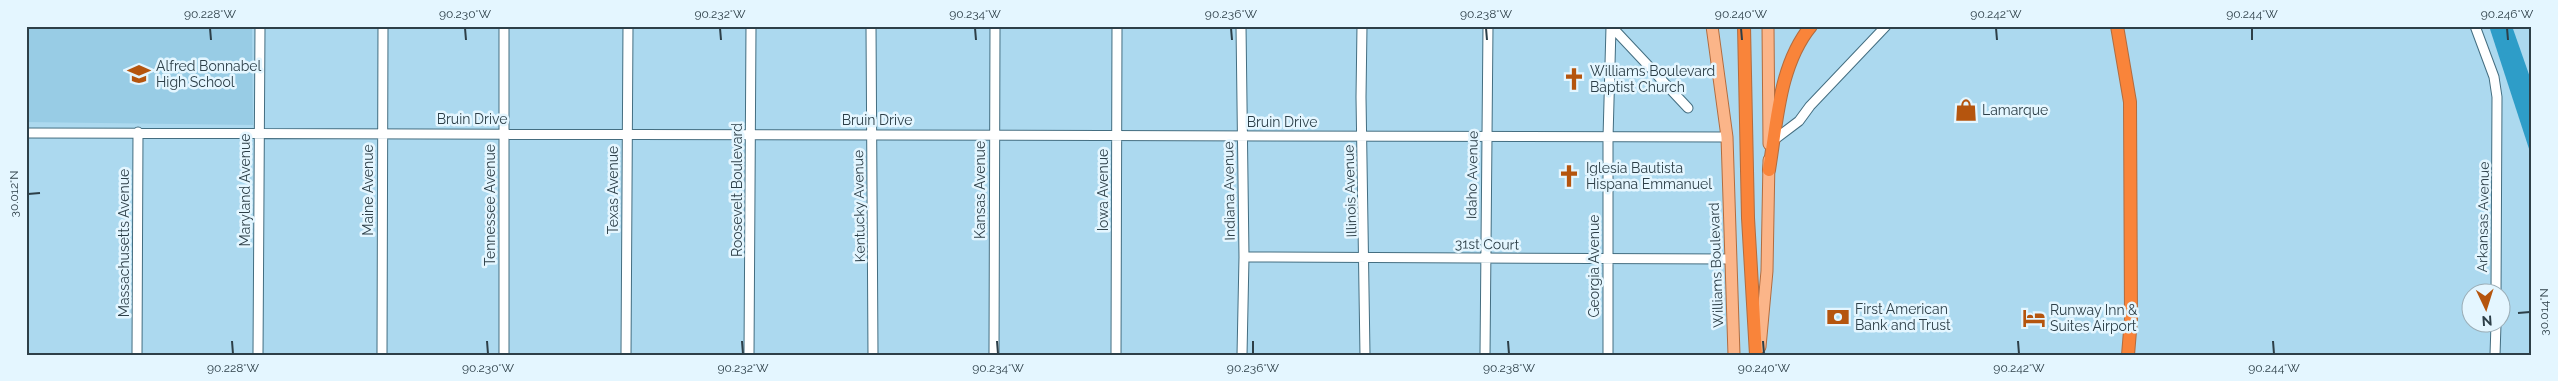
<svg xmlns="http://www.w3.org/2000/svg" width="2558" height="381" viewBox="0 0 2558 381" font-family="Raleway,sans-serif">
	<rect width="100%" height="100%" fill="#acd9ef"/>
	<path fill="#98cce5" d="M26,26H252L253,125L26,122Z"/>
	<path fill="#2e9dc8" d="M2489,26H2512L2532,83V158Z"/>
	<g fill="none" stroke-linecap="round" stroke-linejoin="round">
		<defs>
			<path id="minor" d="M871,26L873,355
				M1241,26L1244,257L1242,355
				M1362,26L1361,97L1365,355
				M1611,26L1688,108
				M2475,26L2494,77L2497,97L2496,294
				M26,133L1727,137
				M1774,140L1799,121L1810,106L1886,26
				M1244,257L1731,259
				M137,355L138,132
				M258,355L260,26
				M382,355L383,26
				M504,355V26
				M626,355L628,26
				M749,355L751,26
				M994,355L995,26
				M1116,355L1117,26
				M1485,355L1488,26
				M1608,355V138L1611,27
				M2495,355L2496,324"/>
			<path id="major" d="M1712,26L1727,137L1734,355
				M1768,26L1769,144
				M1760,347L1767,271L1769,160"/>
			<path id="highway" d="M1744,26L1748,218L1756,355
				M2117,26L2130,102L2131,319L2128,355
				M1769,170C1777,122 1779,65 1811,26"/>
		</defs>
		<use href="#minor" stroke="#446e81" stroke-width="11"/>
		<use href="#major" stroke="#b26c3f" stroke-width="13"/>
		<use href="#highway" stroke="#b26c3f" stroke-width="14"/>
		<use href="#minor" stroke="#fff" stroke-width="9"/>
		<use href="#major" stroke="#fbb589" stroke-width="11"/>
		<use href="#highway" stroke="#f9843a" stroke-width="12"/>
	</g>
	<path fill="none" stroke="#2d3f48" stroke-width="2" d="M210,28L211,40M465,28L466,40M720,28L721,40M975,28L976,40M1231,28L1232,40M1486,28L1487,40M1741,28L1742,40M1996,28L1997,40M2252,28V40M2507,28L2508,40M28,194L40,193M2518,313L2530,312M232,341L233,354M487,341L488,354M742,341L743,354M997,341L998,354M1253,341V354M1508,341L1509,354M1763,341L1764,354M2018,341L2019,354M2273,341L2274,354"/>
	<defs>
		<symbol id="school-bare" viewBox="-9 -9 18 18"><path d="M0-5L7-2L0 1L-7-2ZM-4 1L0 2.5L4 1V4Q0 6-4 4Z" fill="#b5550e" stroke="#e4f6ff" stroke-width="2.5" paint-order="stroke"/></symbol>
		<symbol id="church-bare" viewBox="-9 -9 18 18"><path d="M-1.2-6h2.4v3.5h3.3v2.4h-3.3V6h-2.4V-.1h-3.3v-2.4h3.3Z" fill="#b5550e" stroke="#e4f6ff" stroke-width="2.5" paint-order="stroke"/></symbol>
		<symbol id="shop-bare" viewBox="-9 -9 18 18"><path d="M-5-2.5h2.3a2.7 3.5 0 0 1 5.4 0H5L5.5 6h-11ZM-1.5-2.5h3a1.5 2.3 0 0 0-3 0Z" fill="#b5550e" stroke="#e4f6ff" stroke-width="2.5" paint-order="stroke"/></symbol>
		<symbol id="bank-bare" viewBox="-9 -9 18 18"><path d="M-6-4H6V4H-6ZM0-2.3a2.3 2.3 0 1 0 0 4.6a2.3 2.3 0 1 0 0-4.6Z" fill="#b5550e" stroke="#e4f6ff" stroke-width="2.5" paint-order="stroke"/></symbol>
		<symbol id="hotel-bare" viewBox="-9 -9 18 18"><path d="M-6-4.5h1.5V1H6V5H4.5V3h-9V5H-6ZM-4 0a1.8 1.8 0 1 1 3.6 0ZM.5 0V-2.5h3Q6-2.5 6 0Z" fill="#b5550e" stroke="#e4f6ff" stroke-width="2.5" paint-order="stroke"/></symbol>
	</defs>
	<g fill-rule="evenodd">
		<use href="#school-bare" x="123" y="58" width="32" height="32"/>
		<use href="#church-bare" x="1558" y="63" width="32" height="32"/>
		<use href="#shop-bare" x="1950" y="94" width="32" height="32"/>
		<use href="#church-bare" x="1553" y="160" width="32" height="32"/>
		<use href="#bank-bare" x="1822" y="301" width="32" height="32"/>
		<use href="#hotel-bare" x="2018" y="302" width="32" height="32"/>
	</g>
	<g text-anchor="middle" stroke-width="5" stroke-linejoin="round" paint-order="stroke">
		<g font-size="14" fill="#2d3f48" stroke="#e4f6ff" text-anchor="start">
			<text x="156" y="71">Alfred Bonnabel<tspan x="156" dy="16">High School</tspan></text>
			<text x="1590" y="76">Williams Boulevard<tspan x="1590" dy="16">Baptist Church</tspan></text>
			<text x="1982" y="115">Lamarque</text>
			<text x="1586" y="173">Iglesia Bautista<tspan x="1586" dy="16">Hispana Emmanuel</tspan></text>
			<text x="1855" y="314">First American<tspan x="1855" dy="16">Bank and Trust</tspan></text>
			<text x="2050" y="315">Runway Inn &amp;<tspan x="2050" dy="16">Suites Airport</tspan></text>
		</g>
		<g font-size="14" fill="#2d3f48" stroke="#e4f6ff">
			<text x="472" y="124">Bruin Drive</text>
			<text x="877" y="125">Bruin Drive</text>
			<text x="1282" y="127">Bruin Drive</text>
			<text transform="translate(1472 175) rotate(-89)" y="5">Idaho Avenue</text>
			<text transform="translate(245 190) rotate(-90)" y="5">Maryland Avenue</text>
			<text transform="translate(368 190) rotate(-90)" y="5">Maine Avenue</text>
			<text transform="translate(613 190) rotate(-90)" y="5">Texas Avenue</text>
			<text transform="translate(737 190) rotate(-90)" y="5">Roosevelt Boulevard</text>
			<text transform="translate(980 190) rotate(-90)" y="5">Kansas Avenue</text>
			<text transform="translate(1103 190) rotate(-90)" y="5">Iowa Avenue</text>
			<text transform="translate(1229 191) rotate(-91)" y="5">Indiana Avenue</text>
			<text transform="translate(1350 191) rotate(-92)" y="5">Illinois Avenue</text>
			<text transform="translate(490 205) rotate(-90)" y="5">Tennessee Avenue</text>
			<text transform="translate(859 206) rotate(-91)" y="5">Kentucky Avenue</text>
			<text transform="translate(2483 217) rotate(-89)" y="5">Arkansas Avenue</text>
			<text transform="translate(124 243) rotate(-90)" y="5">Massachusetts Avenue</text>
			<text transform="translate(1487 244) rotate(1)" y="5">31st Court</text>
			<text transform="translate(1716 265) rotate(-92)" y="5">Williams Boulevard</text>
			<text transform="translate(1594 266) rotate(-90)" y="5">Georgia Avenue</text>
		</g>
	</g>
	<rect width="2558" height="381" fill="none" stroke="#e4f6ff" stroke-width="55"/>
	<g transform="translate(2486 308) rotate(176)"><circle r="24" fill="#e4f6ff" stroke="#9badb6"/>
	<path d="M0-4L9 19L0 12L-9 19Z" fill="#b5550e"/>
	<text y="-8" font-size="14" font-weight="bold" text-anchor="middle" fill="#2d3f48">N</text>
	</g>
	<rect x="28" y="28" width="2502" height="326" fill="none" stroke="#2d3f48" stroke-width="2"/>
	<g font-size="12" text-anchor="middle" fill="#2d3f48">
		<text x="210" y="18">90.228°W</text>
		<text x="465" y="18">90.230°W</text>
		<text x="720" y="18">90.232°W</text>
		<text x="975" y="18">90.234°W</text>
		<text x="1231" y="18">90.236°W</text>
		<text x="1486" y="18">90.238°W</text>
		<text x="1741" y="18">90.240°W</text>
		<text x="1996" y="18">90.242°W</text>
		<text x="2252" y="18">90.244°W</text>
		<text x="2507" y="18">90.246°W</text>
		<text transform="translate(14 194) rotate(-90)" y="4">30.012°N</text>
		<text transform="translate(2544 312) rotate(-90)" y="4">30.014°N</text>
		<text x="233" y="372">90.228°W</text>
		<text x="488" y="372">90.230°W</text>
		<text x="743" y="372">90.232°W</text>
		<text x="998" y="372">90.234°W</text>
		<text x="1253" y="372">90.236°W</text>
		<text x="1509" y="372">90.238°W</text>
		<text x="1764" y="372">90.240°W</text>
		<text x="2019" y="372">90.242°W</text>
		<text x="2274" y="372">90.244°W</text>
	</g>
</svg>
